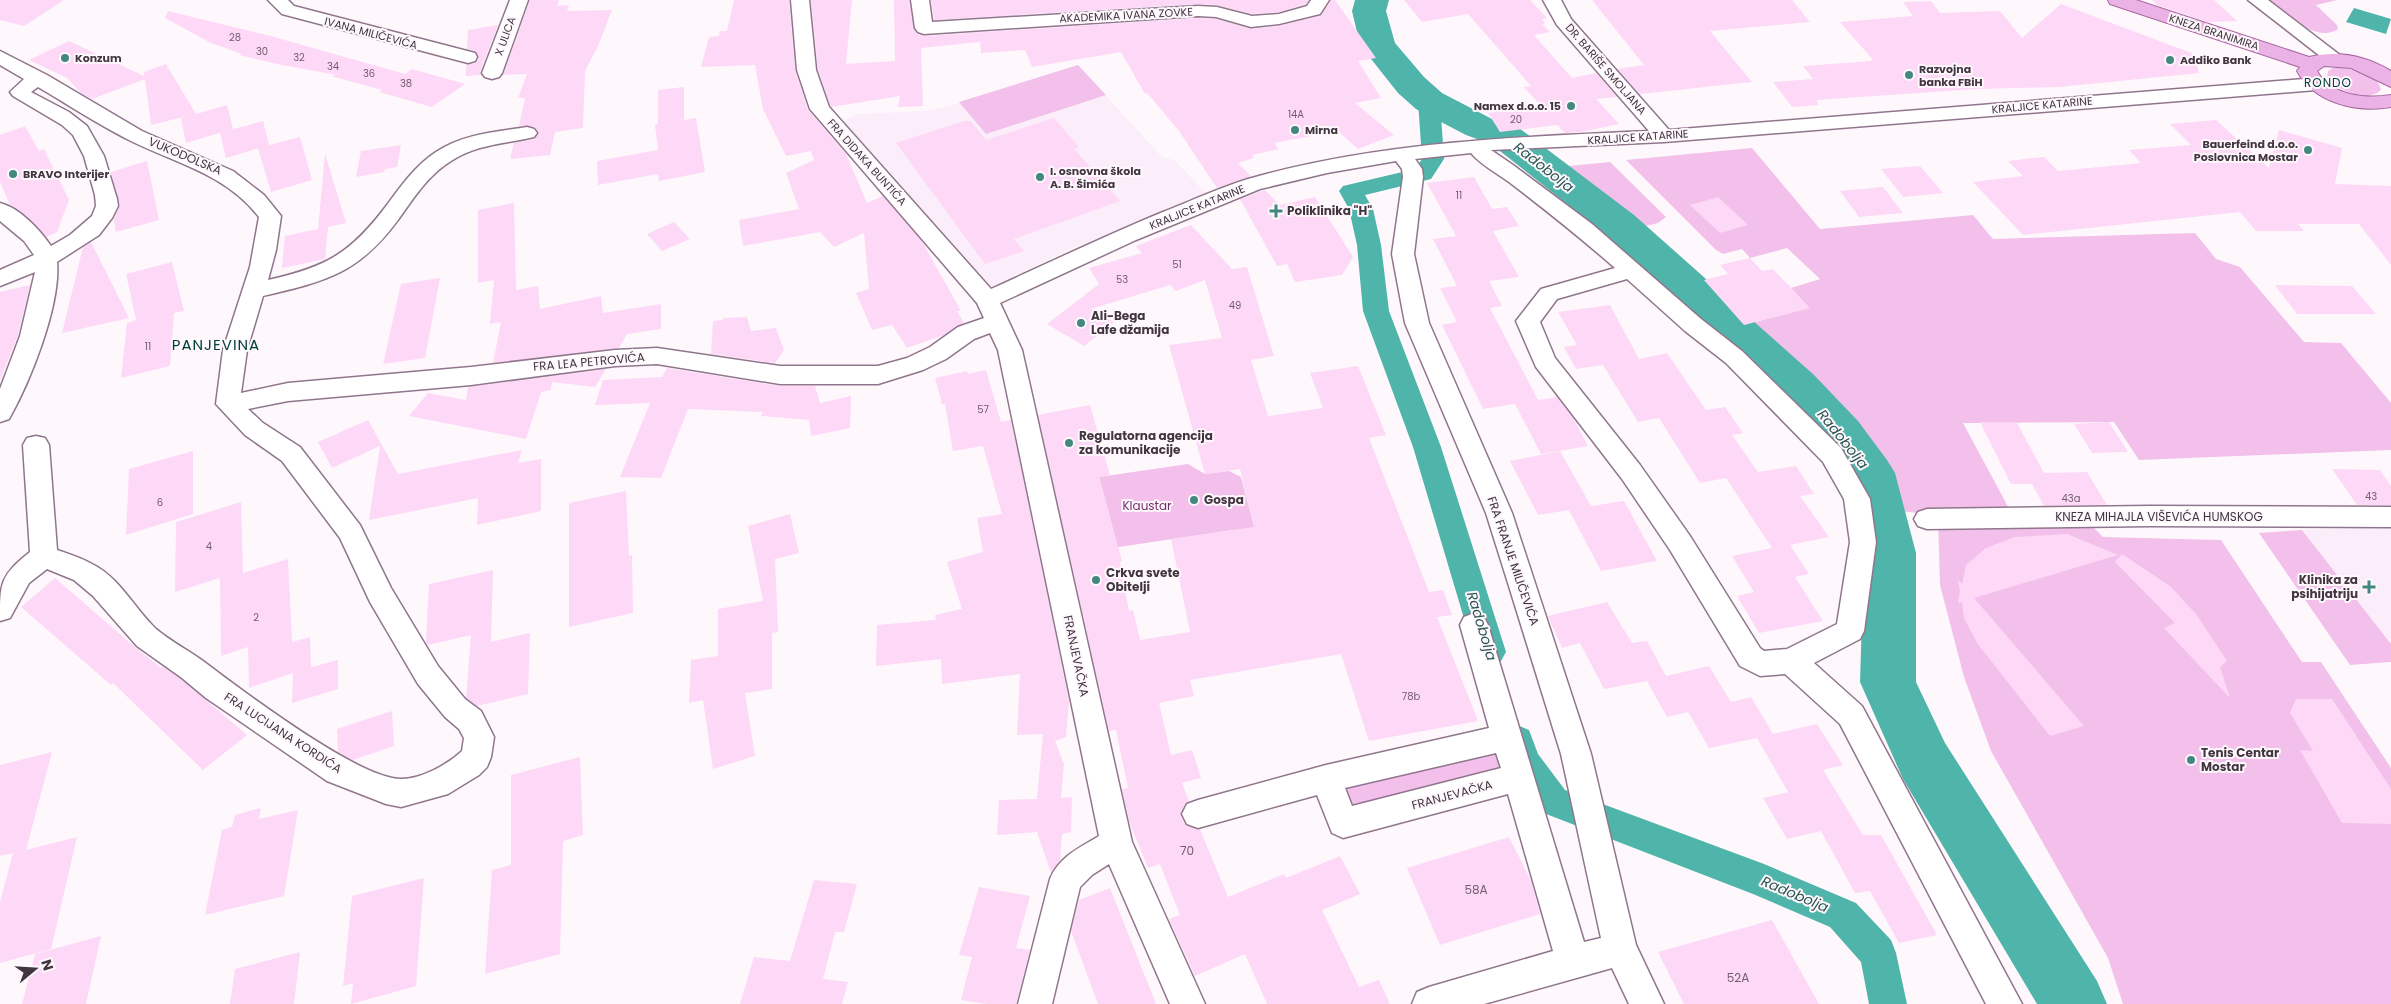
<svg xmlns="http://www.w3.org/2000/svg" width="2391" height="1004" viewBox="0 0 2391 1004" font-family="Poppins,sans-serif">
	<rect width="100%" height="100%" fill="#fef8fd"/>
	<path fill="#fbedf9" d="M1078,65L1162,157L1174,160L1208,195L1080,245L983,290L844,121L858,114L925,111L950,106Z
		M2391,527V644L2302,530Z"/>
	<path fill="#f2c0eb" d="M2265,0H2337L2316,5L2337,25L2338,29C2317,44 2281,12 2265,0Z
		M1078,65L1106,95L986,134L959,102Z
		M2333,68C2347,67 2379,72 2381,90C2368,103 2336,90 2327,78L2328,71Z
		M1752,148L1820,229L1973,215L1993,239L2195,233L2216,259L2240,267L2304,342L2341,343L2391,403V450L2139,460L2114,422L1963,423L2012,514H1928L1899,511L1881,472L1825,400L1782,354L1744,325L1809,308L1791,288L1820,279L1787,248L1750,258L1742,249L1723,254L1716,250L1626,160Z
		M1610,162L1666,217L1658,223L1637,228L1559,167Z
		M1188,464L1205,474L1229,471L1241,477L1265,568L1233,530L1112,548V525L1099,477Z
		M2083,517L2103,537L2221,540L2302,662H2321L2391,768V1004H2123L2108,958L1991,751L1964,677L1940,585L1938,519Z
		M2302,530L2391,644V662L2350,665L2259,533Z
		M1492,745L1508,776L1355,815L1339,781Z"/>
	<path fill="#4fb5aa" d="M1361,0H1384C1377,50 1424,84 1458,111L1425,119L1376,52L1360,22Z
		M2354,8L2391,19L2386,34L2346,22Z"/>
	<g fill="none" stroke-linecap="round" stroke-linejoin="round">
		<path fill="#4fb5aa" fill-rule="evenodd" d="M1429,95L1437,96L1440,101L1444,159L1431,179L1365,195L1373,209L1381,245L1389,311L1441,447L1506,652L1501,661L1490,665L1479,661L1474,652L1413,447L1363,311L1357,245L1349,209L1339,191L1343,186L1415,169L1422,159L1418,101L1421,96Z
			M1517,725L1529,730L1538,754L1565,790L1764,864L1856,903L1891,940L1896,953L1907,1004H1869L1861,962L1830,927L1753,894L1541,812L1511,772L1500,740L1505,730Z"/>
		<path fill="#4fb5aa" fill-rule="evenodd" d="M1355,0H1389L1386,11L1395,43L1424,77L1442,93L1492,119L1519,128L1634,215L1814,375L1858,421L1887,460L1895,473L1916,553V682L1945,743L2097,981L2107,1004H2037L1903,779L1860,682L1864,553L1846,477L1824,445L1782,399L1604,233L1491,144L1466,135L1416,109L1398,93L1360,45L1352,11Z"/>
	</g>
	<path fill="#fdd8f7" d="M0,0H64L24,26L0,20Z
		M530,0H559L557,6L569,5L567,11L612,10L598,46L585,71L583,128L555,132L550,155L510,159L514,143L534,139L539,133L535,127L519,126L525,98H518L527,74L503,75Z
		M734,0H789L795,70L808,110L846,154L867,203L883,196L923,243L961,311H957L964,323L944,335L907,348L892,325L872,330L856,293L869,289L864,233L834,247L820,232L743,246L739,220L799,209L786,173L814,160L811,151L786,156L763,109L755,65L701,67L709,37L719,36L720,31H727Z
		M811,0H852L846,64L895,61L894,0H909L914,29L917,34L924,36L1198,18L1216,19L1251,29L1279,26L1320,16L1331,0H1335L1376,58L1358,61L1381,98L1355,103L1394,135L1358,149L1338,131L1274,143L1279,149L1252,155L1254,158L1238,163L1251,176L1217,188L1179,131L1147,93L1145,94L1121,52L1032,67L1025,50L981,53L980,42L921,48L923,106L898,107L900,96L831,107L818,70Z
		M931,0H1309L1306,4L1279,12L1252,14L1217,5L1198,4L934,20Z
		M1404,0H1530L1547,18L1542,19L1545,23L1542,24L1550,32L1534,35L1572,78L1596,73L1617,97L1596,99L1619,124L1581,132L1565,133L1557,125L1500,132L1488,113L1541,106L1524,87L1531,86L1468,14L1422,22Z
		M1592,0H1792L1810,22L1710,31L1752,82L1640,94L1617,69L1644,65Z
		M2152,0H2214L2237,21L2208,22L2157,5Z
		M1931,1L1940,13L2000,11L2022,38L2061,4L2194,54L2199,73L2059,87L1977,89L1816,100L1819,105L1792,107L1773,82L1813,79L1803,66L1871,61L1873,60L1840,22L1913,16L1903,2Z
		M168,11L274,37L405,74L412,69L465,84L432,107L379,92L382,90L331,76L337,75L277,64L240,55L242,54L211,43L165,18Z
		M498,25L480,72L481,75L466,76V65L476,63L479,58L475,51L467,49L468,30Z
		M69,41L144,76V72L166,64L196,114L227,105L233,129L186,143L181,118L187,116L151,125L145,79L92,99L81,93L67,78L29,60Z
		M684,87V120L696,118L705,172L659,181L658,174L598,185L597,161L658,150L655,125L658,124V90Z
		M1054,118L1079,147L1074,149L1120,201L1014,239L1024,251L985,264L896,143L964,121H971L986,140Z
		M2216,120L2269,168L2279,130L2342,148L2335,184L2391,186V265L2359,224H2298L2304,231H2256L2240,212L2023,235L1973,182L2023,176L2008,161L2044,157L2058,171L2141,163L2129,150L2191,145L2170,124Z
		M263,121L269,145L226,158L220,133Z
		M25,126L39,151L44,149L69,200L57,232L46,237L30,219L10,205L0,182V135Z
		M300,137L312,180L271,192L258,148Z
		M401,145L397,167L385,169L384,172L356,177L361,151Z
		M325,154L346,223L328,227L325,259L282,268L285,236L318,229Z
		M147,161L159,220L116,232L114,219L120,206L111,172Z
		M1920,166L1943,193L1903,197L1881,169Z
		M1474,177L1492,209L1507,207L1519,226L1493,231L1519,277L1489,281L1502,306L1490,308L1538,400L1557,397L1573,418L1588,446L1541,454L1515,404L1483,409L1442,325L1457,322L1440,288L1457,286L1433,239L1456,236L1427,183Z
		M1883,187L1903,213L1859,217L1840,191Z
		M1265,190L1280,205L1315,197L1353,257L1342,275L1295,282L1287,264L1277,266L1240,199Z
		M1718,197L1748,225L1720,233L1690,205Z
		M514,203L516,290L538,286L540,309L601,296L603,313L661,304V329L627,334L619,348L493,363L501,322L490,324L494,280L478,283V210Z
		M674,222L690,239L662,251L647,234Z
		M1191,225L1232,269L1247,267L1274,356L1251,360L1268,416L1323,408L1310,373L1358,366L1386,435L1369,438L1429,592L1443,590L1452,615L1437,617L1478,721L1369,741L1341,654L1190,680L1194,696L1159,703L1171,755L1192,750L1201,778L1182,783L1189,801L1185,803L1180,815L1186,826L1200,829L1228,897L1284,874L1286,878L1340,856L1360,894L1322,910L1359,987L1379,980L1390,1004H1267L1245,954L1195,976L1169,919L1180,915L1160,864L1148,868L1130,824L1122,789L1128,788L1116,730L1109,731L1038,415L1090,405L1110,475L1099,477L1122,561L1120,562L1129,611L1133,610L1140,640L1190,632L1171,539L1254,527L1240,469L1205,474L1169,345L1222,338L1205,280L1176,291L1170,285L1091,309L1114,322L1084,346L1047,324L1099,284L1089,268L1142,253L1136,246Z
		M91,242L129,318L62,333L83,247Z
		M1750,258L1762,271L1773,269L1810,308L1744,325L1704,280L1728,274L1720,265Z
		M172,262L184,311L174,313L170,366L121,378L127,323L136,320L126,274Z
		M440,278L425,358L383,364L401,284Z
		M30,285L18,335L0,380V292Z
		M2275,285L2352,286L2376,314H2297Z
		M1610,305L1639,359L1667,353L1706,410L1725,407L1743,433L1732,435L1758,472L1796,466L1814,494L1800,496L1829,537L1790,545L1809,574L1795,577L1823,621L1759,633L1737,596L1754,592L1732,556L1772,548L1726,478L1700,483L1659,418L1638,422L1603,365L1576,369L1564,347L1577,345L1558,312Z
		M747,317L751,331L776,328L784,350L775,363L711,354L713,321L723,320V318Z
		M667,368L780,386H815L820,403L851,396L850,428L811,436L809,420L761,416L763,412L688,409L661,478L620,477L650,403L595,405L603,380L662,377Z
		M606,369L595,387L552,382L551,390L541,392L526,439L409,416L428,393L466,400L468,387Z
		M986,370L1001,422L1011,420L1069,701L1066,737L1055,741L1064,764L1061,798L1072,797L1071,832L1062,834L1060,861L1051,873L1037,832L997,835L999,800L1037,799L1043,734L1017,735L1020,674L942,684L941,659L876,666L877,625L936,620L935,615L962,609L947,562L983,552L977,518L1002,514L983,446L953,451L945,404H942L941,400L935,378L967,371L968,374Z
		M368,420L398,474L522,450L518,463L541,459V511L477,525L478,498L369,520L380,446L332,468L318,442Z
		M1980,422L2017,423L2044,473L2087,472L2107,505L2044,506L2032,484H2011Z
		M2109,422L2128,452L2092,453L2074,424Z
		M193,451V514L126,535L129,469Z
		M1560,451L1591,506L1624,501L1657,561L1601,571L1569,510L1538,515L1510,461Z
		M2332,469L2380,470L2391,486V505H2357Z
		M626,491L629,556L632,555L633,613L569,627V503Z
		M241,502L243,573L288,559L292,642L310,637L311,667L308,668L338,660V689L292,703L293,673L249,688L248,647L221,656L220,578L175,592L176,522Z
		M790,514L799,553L775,559L778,632L772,633V689L745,693L755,756L713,769L703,700L689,703L691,660L718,656V609L763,601L748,526Z
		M2067,534L2118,555L1974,598L2084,726L2050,736L1977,643L1964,618L1962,602L1958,603L1960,591L1958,580L1962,584L1966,565L1986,548L2015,537Z
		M2122,554L2170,586L2196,614L2227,661L2220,667L2230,698L2164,628L2175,623L2115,562Z
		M493,570L491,642L530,633L528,694L477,706L466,698L471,635L428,645L426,642L429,584Z
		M55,578L136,648L161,668L163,667L181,679L247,735L203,770L113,683L111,685L21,607Z
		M1607,602L1632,643L1647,641L1666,676L1709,666L1731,702L1751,697L1773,734L1817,724L1843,765L1823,770L1863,835H1881L1937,935L1899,943L1870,891L1855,893L1821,831L1787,839L1763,798L1788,792L1757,738L1709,748L1688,712L1667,717L1647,681L1604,689L1580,643L1562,648L1548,616Z
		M2296,699H2332L2391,789V824L2342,823L2300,750L2313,751L2290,713Z
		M392,711L394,746L353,760L338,752L337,729Z
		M52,752L26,850L77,837L51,949L0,963V902L13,853L0,856V765Z
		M580,757L583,835L563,841L560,954L485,974L492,870L511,865V775Z
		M261,808L259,819L298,810L284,896L205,915L222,830L232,827L235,815Z
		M1509,837L1531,881L1540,914L1440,945L1407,868Z
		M424,878L416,986L351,1004L353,983L343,986L352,896Z
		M814,880L857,884L844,932H835L823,979L848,982L842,1004H740L754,957L790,961Z
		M979,887L1030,896L1016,948L1030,950L1016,1004H986L961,1000L972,957L959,955Z
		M1110,888L1156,1004H1098L1071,931L1079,900Z
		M1772,920L1819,1004H1684L1658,952Z
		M101,936L86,1004H22L35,954Z
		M300,952L294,1004H230L235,969Z"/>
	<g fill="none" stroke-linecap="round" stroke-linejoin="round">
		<defs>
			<path id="street" d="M268,0H288L294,6L475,53L477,57L475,61L468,63L282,14Z
				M510,0H528L502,73L499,77L492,79L485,77L482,73Z
				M791,0H809L816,70L829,107L991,289C1048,263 1105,236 1163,212C1191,201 1219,188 1248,179C1378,142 1514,137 1649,131L1557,25L1543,0H1561L1571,19L1669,130L2316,78L2323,80L2326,84L2323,88L2316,90L1664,142L1491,150L1513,165L1592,224L1701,319L1742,351L1841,448L1870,499L1876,542L1864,631L1860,639L1814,663L1862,706L2022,1004H1986L1840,724L1785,674L1760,676L1740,666L1670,550L1622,479L1536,367L1516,321L1541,289L1615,268C1582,239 1548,212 1513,185C1499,174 1482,166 1471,153L1415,159L1422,169L1423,177L1414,254L1429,323L1512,513L1591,754L1636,945L1664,1004H1629L1612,968L1484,1004H1412L1417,992L1429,987L1553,951L1508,794L1343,838L1332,833L1317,795L1198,828L1187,824L1182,814L1187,804L1198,800L1326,765L1489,728L1460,625L1464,617L1474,613L1484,617L1488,625L1584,942L1601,938L1561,754L1508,583L1486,513L1405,323L1392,254L1403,177L1402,169L1396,161L1327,173L1260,189L1136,240L1000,303L1022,350L1132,842L1205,1004H1170L1109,864L1092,875L1080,887L1052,1004H1018L1050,879C1059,857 1079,848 1099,836L998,350L990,333L974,339L946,359L923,370L878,384H780L657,364L615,366L471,385L288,401L248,409L263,423L300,447L360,525L391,588L438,666L465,699L481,711L494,737L491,757L487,767L479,775L448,794L401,807L386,804L327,781L206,698L182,678L137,646L93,596L74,580L47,569L29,583L10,618L0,621C0,582 0,576 30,552L23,445L27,438L36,436L45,438L49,445L57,550C69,554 81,558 92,564C119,577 135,609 156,629C170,641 188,650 203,661C240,689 358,779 401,779C421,779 447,765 462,751L464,738L459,729L445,717L418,684L370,602L340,538L282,461L245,435L216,404L223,350L250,267L259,217C225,173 174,163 127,139C96,123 67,104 38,87L31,92L69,112L87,126L104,156L117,199L118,206L112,218L99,235L57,262C61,305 30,382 9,419L0,422V389L20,336L35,272L0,286V270L34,255L24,241L0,221V203C20,208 40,230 51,246L70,235L92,216L96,206L95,195L84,156L73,135L62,125L13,96L10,92L24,79L0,65V51L47,75L142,131L233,171L264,195L281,216L276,250L268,280C327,267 351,253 387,205C401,186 416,165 436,152C463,134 496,132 527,127L534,129L537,133L534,137C505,144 477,144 451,161C428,175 413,199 398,220C358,274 326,281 263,296L247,350L241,393L288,383L471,367L615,350L657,348L780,366H878L907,358L930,347L958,327L984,318L977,303L810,109L797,70ZM1627,279L1685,331L1726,363L1823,462L1844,499L1850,542L1837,624L1787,649L1764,651L1760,648L1690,536L1640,465L1555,358L1540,322L1557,299ZM1496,753L1501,768L1352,806L1345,788Z
				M911,0H929L932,22L1198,6L1217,7L1252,16L1279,14L1307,6L1311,0H1329L1320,14L1279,24L1251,27L1216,17L1198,16L924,34L918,32L915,28Z
				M2248,0H2268L2345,59L2343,63H2329Z
				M2150,506L2391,507V527L2150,526L1927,529L1918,526L1914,519L1918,512L1927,509Z"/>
			<path id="primary" d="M2108,0H2136L2309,57C2338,50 2366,56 2391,71V87L2351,68L2324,66L2317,71C2331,96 2366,99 2391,95V107C2357,113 2314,103 2297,71L2300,67L2110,4Z"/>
		</defs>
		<use href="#street" stroke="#90768c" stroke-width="3"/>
		<use href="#primary" stroke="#a766a0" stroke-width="2"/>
		<use href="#street" fill="#fff" fill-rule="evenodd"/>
		<use href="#primary" fill="#ebb3e5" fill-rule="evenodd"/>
	</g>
	<g fill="#428880" stroke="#fef8fd" stroke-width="2">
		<circle cx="65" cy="58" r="5"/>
		<circle cx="2170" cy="60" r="5"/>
		<circle cx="1909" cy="75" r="5"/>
		<circle cx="1571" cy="106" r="5"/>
		<circle cx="1295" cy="130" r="5"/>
		<circle cx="2308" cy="150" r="5"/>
		<circle cx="13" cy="174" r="5"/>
		<circle cx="1040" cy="177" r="5"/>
		<path d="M1273.5 203.5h5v5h5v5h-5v5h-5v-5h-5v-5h5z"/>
		<circle cx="1081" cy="323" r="5"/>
		<circle cx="1069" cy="443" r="5"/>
		<circle cx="1194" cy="500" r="5"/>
		<circle cx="1096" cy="580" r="5"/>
		<path d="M2366.5 579.5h5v5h5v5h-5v5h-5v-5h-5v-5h5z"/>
		<circle cx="2191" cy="760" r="5"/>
	</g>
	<g text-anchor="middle" stroke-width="4" stroke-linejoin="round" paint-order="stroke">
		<g font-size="10" fill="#705e6d">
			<text x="235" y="41">28</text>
			<text x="262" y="55">30</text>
			<text x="299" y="61">32</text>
			<text x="333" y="70">34</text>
			<text x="369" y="77">36</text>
			<text x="406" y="87">38</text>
			<text x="1296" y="118">14A</text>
			<text x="1516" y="123">20</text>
			<text x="1459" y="199">11</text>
			<text x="1177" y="268">51</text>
			<text x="1122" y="283">53</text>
			<text x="1235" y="309">49</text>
			<text x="148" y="350">11</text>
			<text x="983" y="413">57</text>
			<text x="2371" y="500">43</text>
			<text x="2071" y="502">43a</text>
			<text x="160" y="506">6</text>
			<text x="209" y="550">4</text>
			<text x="256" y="621">2</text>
			<text x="1411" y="700">78b</text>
		</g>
		<g font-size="11" fill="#41353f" stroke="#fef8fd">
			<text transform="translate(1126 15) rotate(-3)" y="4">AKADEMIKA IVANA ZOVKE</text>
			<text transform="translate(2214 32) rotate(18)" y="4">KNEZA BRANIMIRA</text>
			<text transform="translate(371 33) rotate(15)" y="4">IVANA MILIČEVIĆA</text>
			<text transform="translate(505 36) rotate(-70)" y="4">X ULICA</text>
			<text transform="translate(1606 69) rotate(49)" y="4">DR. BARIŠE SMOLJANA</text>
			<text transform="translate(2042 105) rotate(-5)" y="4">KRALJICE KATARINE</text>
			<text transform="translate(1638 137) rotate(-4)" y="4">KRALJICE KATARINE</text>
			<text transform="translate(867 162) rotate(48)" y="4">FRA DIDAKA BUNTIĆA</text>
			<text transform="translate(1197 207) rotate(-22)" y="4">KRALJICE KATARINE</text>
		</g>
		<g font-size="11" font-weight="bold" fill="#41353f" stroke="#fef8fd" text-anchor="start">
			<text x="75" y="62">Konzum</text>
			<text x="2180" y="64">Addiko Bank</text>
			<text x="1919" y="73">Razvojna<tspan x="1919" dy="13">banka FBiH</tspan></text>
			<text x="1561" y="110" text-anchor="end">Namex d.o.o. 15</text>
			<text x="1305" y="134">Mirna</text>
			<text x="2298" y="148" text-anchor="end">Bauerfeind d.o.o.<tspan x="2298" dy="13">Poslovnica Mostar</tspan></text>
			<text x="1050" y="175">I. osnovna škola<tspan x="1050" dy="13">A. B. Šimića</tspan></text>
			<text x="23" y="178">BRAVO Interijer</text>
		</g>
		<g font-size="12" letter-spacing="1" fill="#00403b" stroke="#fef8fd">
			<text x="2328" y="87">RONDO</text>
		</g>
		<g font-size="12" fill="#41353f" stroke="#fef8fd">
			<text transform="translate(185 156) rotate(23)" y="4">VUKODOLSKA</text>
			<text transform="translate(589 362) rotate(-5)" y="4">FRA LEA PETROVIĆA</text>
			<text x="2159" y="521">KNEZA MIHAJLA VIŠEVIĆA HUMSKOG</text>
			<text transform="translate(1513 561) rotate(71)" y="4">FRA FRANJE MILIČEVIĆA</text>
			<text transform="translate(1076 656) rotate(78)" y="4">FRANJEVAČKA</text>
			<text transform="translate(283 733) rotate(33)" y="4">FRA LUCIJANA KORDIĆA</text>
			<text transform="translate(1452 795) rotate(-15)" y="4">FRANJEVAČKA</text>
		</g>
		<g font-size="12" font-weight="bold" fill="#41353f" stroke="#fef8fd" text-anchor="start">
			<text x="1287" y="215">Poliklinika "H"</text>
			<text x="1091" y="320">Ali-Bega<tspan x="1091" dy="14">Lafe džamija</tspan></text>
			<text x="1079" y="440">Regulatorna agencija<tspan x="1079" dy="14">za komunikacije</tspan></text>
			<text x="1204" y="504">Gospa</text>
			<text x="1106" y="577">Crkva svete<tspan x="1106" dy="14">Obitelji</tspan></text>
			<text x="2358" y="584" text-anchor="end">Klinika za<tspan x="2358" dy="14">psihijatriju</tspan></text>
			<text x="2201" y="757">Tenis Centar<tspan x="2201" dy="14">Mostar</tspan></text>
		</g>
		<g font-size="12" fill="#722e6c" stroke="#fef8fd">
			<text x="1147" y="510">Klaustar</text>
		</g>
		<g font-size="12" fill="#705e6d">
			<text x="1187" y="855">70</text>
			<text x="1476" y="894">58A</text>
			<text x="1738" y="982">52A</text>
		</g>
		<g font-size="14" font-style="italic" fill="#295550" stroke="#fef8fd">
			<text transform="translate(1544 167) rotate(38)" y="5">Radobolja</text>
			<text transform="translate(1843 439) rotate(51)" y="5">Radobolja</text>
			<text transform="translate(1482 626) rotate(73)" y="5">Radobolja</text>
			<text transform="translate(1795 894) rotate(23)" y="5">Radobolja</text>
		</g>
		<g font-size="15" letter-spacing="1" fill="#00403b" stroke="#fef8fd">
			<text x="216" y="350">PANJEVINA</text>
		</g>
	</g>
	<g transform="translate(35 969) rotate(72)" stroke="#fef8fd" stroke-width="4" paint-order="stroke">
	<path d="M0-4L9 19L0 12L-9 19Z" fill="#41353f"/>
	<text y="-8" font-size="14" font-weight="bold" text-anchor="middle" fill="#41353f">N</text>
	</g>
</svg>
